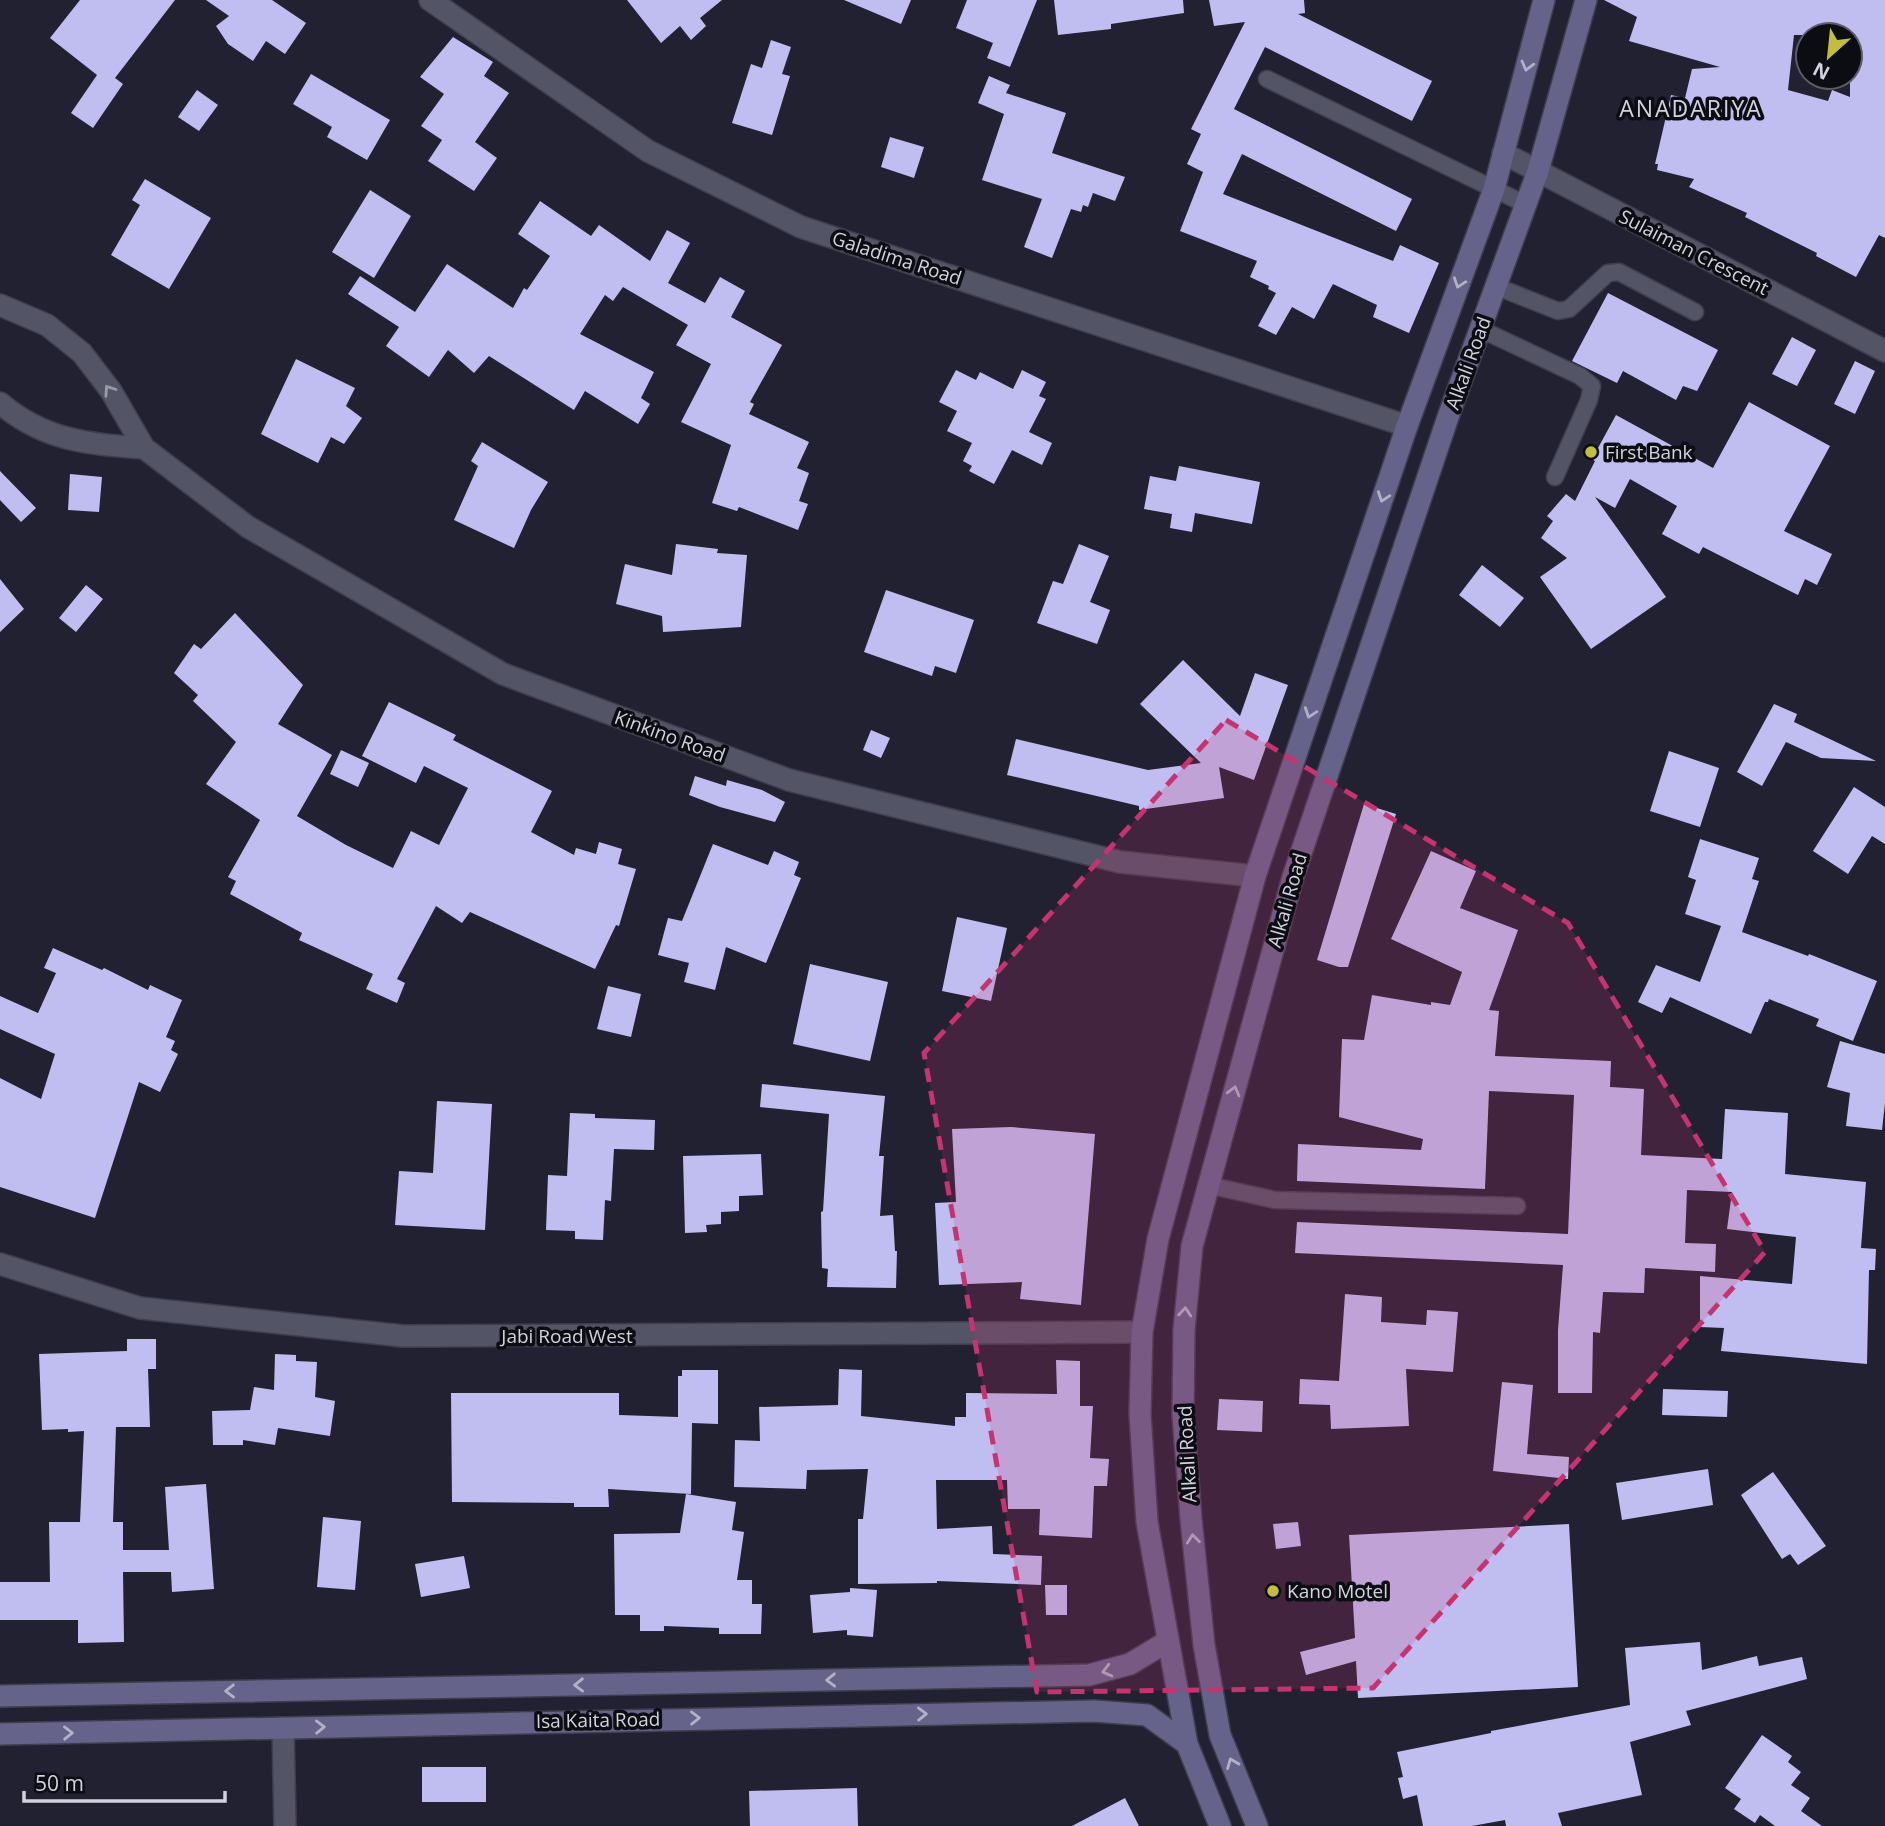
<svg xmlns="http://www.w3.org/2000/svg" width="1885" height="1826" viewBox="0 0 1885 1826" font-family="'Open Sans',sans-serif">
	<rect width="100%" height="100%" fill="#222132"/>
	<path fill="#c0bef1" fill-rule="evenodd" d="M80,0H175L115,78L123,84L93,128L71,113L97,75L50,38Z
		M206,0H272L306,23L285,54L266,41L253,61L228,44L216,26L229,16Z
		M627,0H722L700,18L706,26L691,40L680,26L661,43Z
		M844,0H911L901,24Z
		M967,0H1037L1010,67L987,58L993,43L956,28Z
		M1054,0H1183L1184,13L1111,24V29L1058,35Z
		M1209,0H1304L1305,13L1298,14L1432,81L1412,121L1265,47L1234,109L1412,199L1396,231L1242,154L1223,194L1393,261L1400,245L1439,263L1409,333L1373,317L1377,305L1333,284L1314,319L1292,307L1276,335L1258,326L1276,293L1268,289L1269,286L1250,277L1257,261L1180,231L1203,172L1187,164L1201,134L1191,129L1245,22L1214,26Z
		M1604,0H1885V238L1879,235L1856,277L1816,256L1817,253L1745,217L1747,213L1689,187L1694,179L1657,170L1658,164H1655L1671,95L1685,98L1692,69L1720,67L1629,41L1637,17ZM1794,35H1850V97L1832,90L1828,101L1788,90Z
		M453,37L493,62L484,76L509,93L475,142L497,158L474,191L428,161L442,140L421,126L444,94L420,77Z
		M771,40L791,47L782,74L790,76L772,135L732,123L751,64L762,68Z
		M311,74L390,120L367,160L327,137L332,127L293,104Z
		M989,76L1010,85L1006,93L1066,113L1052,153L1125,177L1115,201L1093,193L1088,207L1083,205L1081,212L1071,209L1052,258L1024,247L1042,199L982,180L1004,114L978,103Z
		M197,90L218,105L199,131L178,117Z
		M890,137L924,147L914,178L881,167Z
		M145,179L211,218L169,289L111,255L140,205L132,200Z
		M370,190L411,216L374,278L332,252Z
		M540,201L591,236L599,225L650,261L667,230L690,243L668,283L705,303L720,277L745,291L731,317L782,345L750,402L754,404L749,414L809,442L797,468L809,473L799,501L808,504L798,530L739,507L737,511L712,503L731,445L681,422L711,364L676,345L688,325L623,287L613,301L605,295L580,334L654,372L641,398L650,404L638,424L585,391L574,410L489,356L474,373L448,350L429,377L386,346L399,327L348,294L360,276L415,312L447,264L513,308L524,288L527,290L550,256L518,234Z
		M1608,293L1718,350L1697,391L1683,386L1676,400L1623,371L1617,383L1572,361Z
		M1792,337L1816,350L1797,386L1772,374Z
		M296,359L355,388L346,406L362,418L344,444L331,437L318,463L261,434Z
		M1855,361L1875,371L1855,414L1834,404Z
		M956,370L976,380L980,372L1013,389L1022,370L1046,382L1039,396L1046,399L1029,432L1052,443L1042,465L1012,450L994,484L969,471L972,466L963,461L972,443L947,431L957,411L939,402Z
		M1749,402L1830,446L1784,531L1832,554L1817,585L1805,579L1798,595L1703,547L1699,554L1662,534L1677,506L1630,479L1615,508L1595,497L1666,597L1591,649L1540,577L1567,558L1541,538L1553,521L1547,516L1566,494L1575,501L1595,461L1592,459L1616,415L1713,468Z
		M482,442L548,482L531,510L514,548L454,520L478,466L471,461Z
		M1179,466L1260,482L1252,524L1195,513L1192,532L1170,528L1172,514L1144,509L1150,476L1176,481Z
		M0,471L36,508L21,522L0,500Z
		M70,474L102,477L99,512L68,510Z
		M676,544L718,549L717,553L747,555L741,627L663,632L662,616L616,604L625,564L672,575Z
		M1079,544L1109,556L1090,602L1110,610L1097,644L1037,623L1053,581L1063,584Z
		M1482,565L1524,598L1500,627L1459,595Z
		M0,579L24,609L0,632Z
		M86,585L103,599L76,632L59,618Z
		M886,590L974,620L956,673L935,666L932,676L864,652Z
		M235,613L303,685L278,724L332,755L297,816L346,845L393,868L411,831L439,845L468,788L424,766L416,783L362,756L389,702L456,735L453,740L552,791L531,832L574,855L576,848L596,854L599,842L622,849L618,864L636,869L619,926L616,925L595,969L470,912L462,923L436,906L397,979L405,983L397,1003L366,989L373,974L299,940L302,933L230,894L236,881L228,877L260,820L206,784L236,742L193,701L198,695L174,673L194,644L201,649Z
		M1183,660L1240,716L1255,673L1288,685L1254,780L1219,767L1224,798L1139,810V806L1007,775L1016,739L1148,770L1201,763L1140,704Z
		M1774,704L1797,714L1794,722L1876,761L1821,758L1786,742L1762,786L1737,772Z
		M871,730L890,738L881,758L863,750Z
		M341,750L369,763L358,787L330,774Z
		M1669,751L1719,768L1700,827L1650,811Z
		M695,776L726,786L727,780L762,790L785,802L775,822L720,807L689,795Z
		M1854,787L1885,807V844L1872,836L1848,874L1813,851Z
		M1364,804L1396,814L1348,967H1339L1317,960Z
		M1700,839L1759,858L1752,879L1759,881L1742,932L1808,956L1809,954L1877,981L1853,1041L1816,1026L1819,1019L1769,999L1768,1002H1765L1751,1034L1670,997L1662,1013L1638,1002L1656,965L1700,982L1721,926L1685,914L1696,880L1688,877Z
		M713,844L768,865L774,851L799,862L794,875L801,878L766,963L726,947L715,990L684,982L689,963L658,955L668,918L682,921Z
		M1431,851L1476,871L1460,908L1518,930L1489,1010L1499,1011L1495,1056L1611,1061L1610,1087L1644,1089L1641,1155L1722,1159L1725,1109L1788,1113L1785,1174L1866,1182L1861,1248L1876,1249L1875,1270H1869L1867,1364L1721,1351L1724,1328L1700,1327V1276L1792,1284L1796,1237L1727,1229L1732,1192L1687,1190L1685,1243L1716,1244L1715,1272L1645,1268L1644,1293L1603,1292L1600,1333L1593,1332L1592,1393H1558V1330L1563,1265L1295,1253L1297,1222L1568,1234L1574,1095L1489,1091L1485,1189L1297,1181L1298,1144L1421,1150L1423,1139L1339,1117L1342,1039L1364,1040L1372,995L1431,1005V1002L1450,1005L1462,972L1391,939Z
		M957,917L1007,928L991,1001L942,991Z
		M53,948L102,970L104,968L148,990L150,985L182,1000L166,1037L175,1041L171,1050L178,1054L160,1092L139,1082L95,1218L0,1187V1078L41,1099L55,1054L0,1029V996L38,1013L56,973L44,968Z
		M810,964L888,982L870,1061L793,1044Z
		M608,986L641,994L631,1037L597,1029Z
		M1840,1041L1885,1054V1103L1882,1130L1846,1126L1850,1093L1827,1087Z
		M762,1084L885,1096L879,1156H884L880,1216L893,1215L895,1251H897L896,1288L827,1287L828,1269L822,1268L821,1212L823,1211L829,1114L760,1107Z
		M437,1101L492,1104L485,1230L395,1225L399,1171L433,1173Z
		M570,1113L595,1114V1118L655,1120L654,1150L614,1149L611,1201L605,1200L603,1240L575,1239V1231L546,1230L548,1175L567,1176Z
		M1011,1127L1095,1134L1081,1305L1020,1299L1022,1282L939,1285L935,1203L956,1202L952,1129Z
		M761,1154L763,1195L739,1196V1211L721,1212V1224L706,1225L707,1232L685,1233L683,1156Z
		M1345,1294L1382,1297L1381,1322L1426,1325L1427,1310L1458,1312L1453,1372L1406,1369L1409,1426L1331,1429L1330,1405L1299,1404L1300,1379L1339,1381Z
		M127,1339H156V1369H148L150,1427H116L113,1522H123V1550H169L165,1487L206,1484L214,1589L172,1592L171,1572H123L124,1642L78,1643V1620H0V1582H50L49,1522H80L84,1431L68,1432V1429L42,1430L39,1354L127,1351Z
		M275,1354L296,1355V1361L317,1362L315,1397L335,1401L330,1436L278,1428L275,1445L243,1440V1445H213L212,1411L250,1410L254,1387L274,1390Z
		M1056,1360L1080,1361V1406H1093L1090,1458L1109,1459L1107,1486H1094L1092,1538L1039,1535L1040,1509H1008L1007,1480H936L937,1529L992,1526L993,1554L1042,1556L1041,1585L937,1581V1583L858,1584V1519H863L868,1469L807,1470L806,1489L734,1487L735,1440L760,1441L759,1407L838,1405L839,1369L862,1370L861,1416L955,1426V1417H966V1393L1057,1394Z
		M682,1370H718V1424L692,1423L691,1494L608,1489L609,1507H574V1503L452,1502L451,1393H619V1415L678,1417V1376H682Z
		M1502,1382L1533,1385L1527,1454L1569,1457L1568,1479L1493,1471Z
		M1663,1389L1728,1391L1727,1417L1662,1415Z
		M1219,1399L1263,1401L1262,1432L1217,1430Z
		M1708,1469L1713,1505L1622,1520L1616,1483Z
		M1773,1472L1826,1546L1798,1565L1790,1554L1782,1559L1741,1495Z
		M686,1494L736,1502L732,1530L744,1532L737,1580H752V1604H762L761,1634H719V1628L664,1626V1631H640V1615H615L614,1534L680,1533Z
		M323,1517L361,1521L355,1590L317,1587Z
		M1298,1522L1301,1546L1276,1549L1273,1524Z
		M1569,1524L1578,1687L1358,1698L1356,1661L1306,1675L1300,1652L1355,1638L1349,1535Z
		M464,1556L470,1588L421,1597L415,1564Z
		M1045,1585H1067V1615H1046Z
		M850,1588L877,1590L873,1637L847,1635V1630L813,1633L810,1595L850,1592Z
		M1700,1642L1702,1670L1757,1656L1759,1666L1802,1657L1807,1679L1686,1711L1691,1725L1630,1742L1642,1795L1558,1813L1562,1826H1506L1505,1820L1472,1826H1423L1417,1795L1403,1799L1398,1778L1403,1777L1397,1752L1491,1733V1731L1630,1705L1625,1648Z
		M1762,1735L1792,1756L1788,1762L1801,1772L1791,1785L1810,1798L1801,1811L1822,1826H1775L1760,1815L1755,1823L1734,1809L1741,1799L1725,1788Z
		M422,1767H486V1802H422Z
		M857,1788L858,1826H750L749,1791Z
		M1125,1798L1139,1826H1072Z"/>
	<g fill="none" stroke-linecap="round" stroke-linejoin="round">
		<defs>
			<path id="lane" d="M1267,79L1525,204
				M1495,286L1558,311L1569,309L1608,273L1619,272L1695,312
				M1480,329L1580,376L1592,386L1589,400L1555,477
				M1208,1185L1275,1200L1517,1206"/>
			<path id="street" d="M430,0L648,151L801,227L1407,426
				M1503,153L1885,351
				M0,305L47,325L82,353L111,391L144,448L248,527L503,674L789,780L1120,862L1255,876
				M0,403C45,441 88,444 144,448
				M0,1264L140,1308L403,1336L1142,1332
				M283,1728L285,1826"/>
			<path id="secondary" d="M0,1696L1089,1675L1130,1664L1168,1641
				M0,1734L1094,1711L1147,1715L1187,1744
				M1220,1826L1187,1744L1147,1522L1140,1414L1142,1332L1158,1239L1255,876L1407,426L1494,189L1544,0
				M1257,1826L1220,1735L1204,1645L1191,1519L1183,1415L1184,1330L1192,1246L1293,877L1448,417L1538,171L1586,0"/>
		</defs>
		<use href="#lane" stroke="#403e4d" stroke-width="19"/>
		<use href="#street" stroke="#403e4d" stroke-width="24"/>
		<use href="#secondary" stroke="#403e4d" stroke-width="24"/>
		<use href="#lane" stroke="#545467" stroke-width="16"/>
		<use href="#street" stroke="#545467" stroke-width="21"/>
		<use href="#secondary" stroke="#65638a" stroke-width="21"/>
	</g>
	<defs><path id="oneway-chevron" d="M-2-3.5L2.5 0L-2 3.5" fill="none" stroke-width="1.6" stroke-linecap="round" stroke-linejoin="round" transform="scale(1.75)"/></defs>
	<g stroke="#b2b1c6">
		<use href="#oneway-chevron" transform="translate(1527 66) rotate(105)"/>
		<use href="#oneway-chevron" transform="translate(1459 283) rotate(109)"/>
		<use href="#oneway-chevron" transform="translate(1383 497) rotate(109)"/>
		<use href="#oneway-chevron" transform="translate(1310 713) rotate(109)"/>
		<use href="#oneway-chevron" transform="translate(1234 1091) rotate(-75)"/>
		<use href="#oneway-chevron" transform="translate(1185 1312) rotate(-85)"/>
		<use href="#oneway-chevron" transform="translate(1193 1539) rotate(-96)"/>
		<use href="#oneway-chevron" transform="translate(1107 1671) rotate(165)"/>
		<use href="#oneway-chevron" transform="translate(831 1680) rotate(179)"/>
		<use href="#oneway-chevron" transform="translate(579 1685) rotate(179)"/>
		<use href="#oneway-chevron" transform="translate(230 1691) rotate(179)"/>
		<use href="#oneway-chevron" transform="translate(922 1714) rotate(-1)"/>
		<use href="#oneway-chevron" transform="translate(695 1718) rotate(-1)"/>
		<use href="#oneway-chevron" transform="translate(320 1727) rotate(-1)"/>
		<use href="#oneway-chevron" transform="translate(68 1733) rotate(-1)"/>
		<use href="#oneway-chevron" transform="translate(1232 1763) rotate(-112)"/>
	</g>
	<use stroke="#9a9aa9" href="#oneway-chevron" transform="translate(109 390) rotate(-124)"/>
	<path fill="#c5346f" fill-opacity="0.2" stroke="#c5346f" stroke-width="5" stroke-dasharray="14 9" stroke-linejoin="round" d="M1226,720L1568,923L1765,1252L1373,1688L1037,1692L924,1053Z"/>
	<g fill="#c2bd3f" stroke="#0c0c13" stroke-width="2.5">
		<circle cx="1591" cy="452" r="7"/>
		<circle cx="1273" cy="1591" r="7"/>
	</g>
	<g text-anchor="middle" stroke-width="7" stroke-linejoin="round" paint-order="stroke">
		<g font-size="19" fill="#d3d3df" stroke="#0c0c13">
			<text transform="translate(1694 252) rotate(27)" y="7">Sulaiman Crescent</text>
			<text transform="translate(897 258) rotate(18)" y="7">Galadima Road</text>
			<text transform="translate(1468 363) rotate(-70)" y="7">Alkali Road</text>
			<text transform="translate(670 736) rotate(20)" y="7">Kinkino Road</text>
			<text transform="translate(1287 900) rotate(-74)" y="7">Alkali Road</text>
			<text x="567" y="1343">Jabi Road West</text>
			<text transform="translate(1187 1454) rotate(-93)" y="7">Alkali Road</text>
			<text transform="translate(598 1720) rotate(-1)" y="7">Isa Kaita Road</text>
		</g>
		<g font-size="19" fill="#d3d3df" stroke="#0c0c13" text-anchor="start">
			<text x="1605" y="459">First Bank</text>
			<text x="1287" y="1598">Kano Motel</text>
		</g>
		<g font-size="23" letter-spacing="2" fill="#d3d3df" stroke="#0c0c13">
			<text x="1691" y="117">ANADARIYA</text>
		</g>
	</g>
	<g transform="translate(1829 56) rotate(207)"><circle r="33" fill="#0c0c13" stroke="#5c5c65" stroke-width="2"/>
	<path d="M0-5L12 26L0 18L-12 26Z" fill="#c2bd3f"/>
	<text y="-10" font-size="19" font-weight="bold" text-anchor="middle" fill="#d3d3df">N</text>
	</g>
	<path d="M24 1791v10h201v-10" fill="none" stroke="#d3d3df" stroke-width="3.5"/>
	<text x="35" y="1791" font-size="21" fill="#d3d3df" stroke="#0c0c13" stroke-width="5" paint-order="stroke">50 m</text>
</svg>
